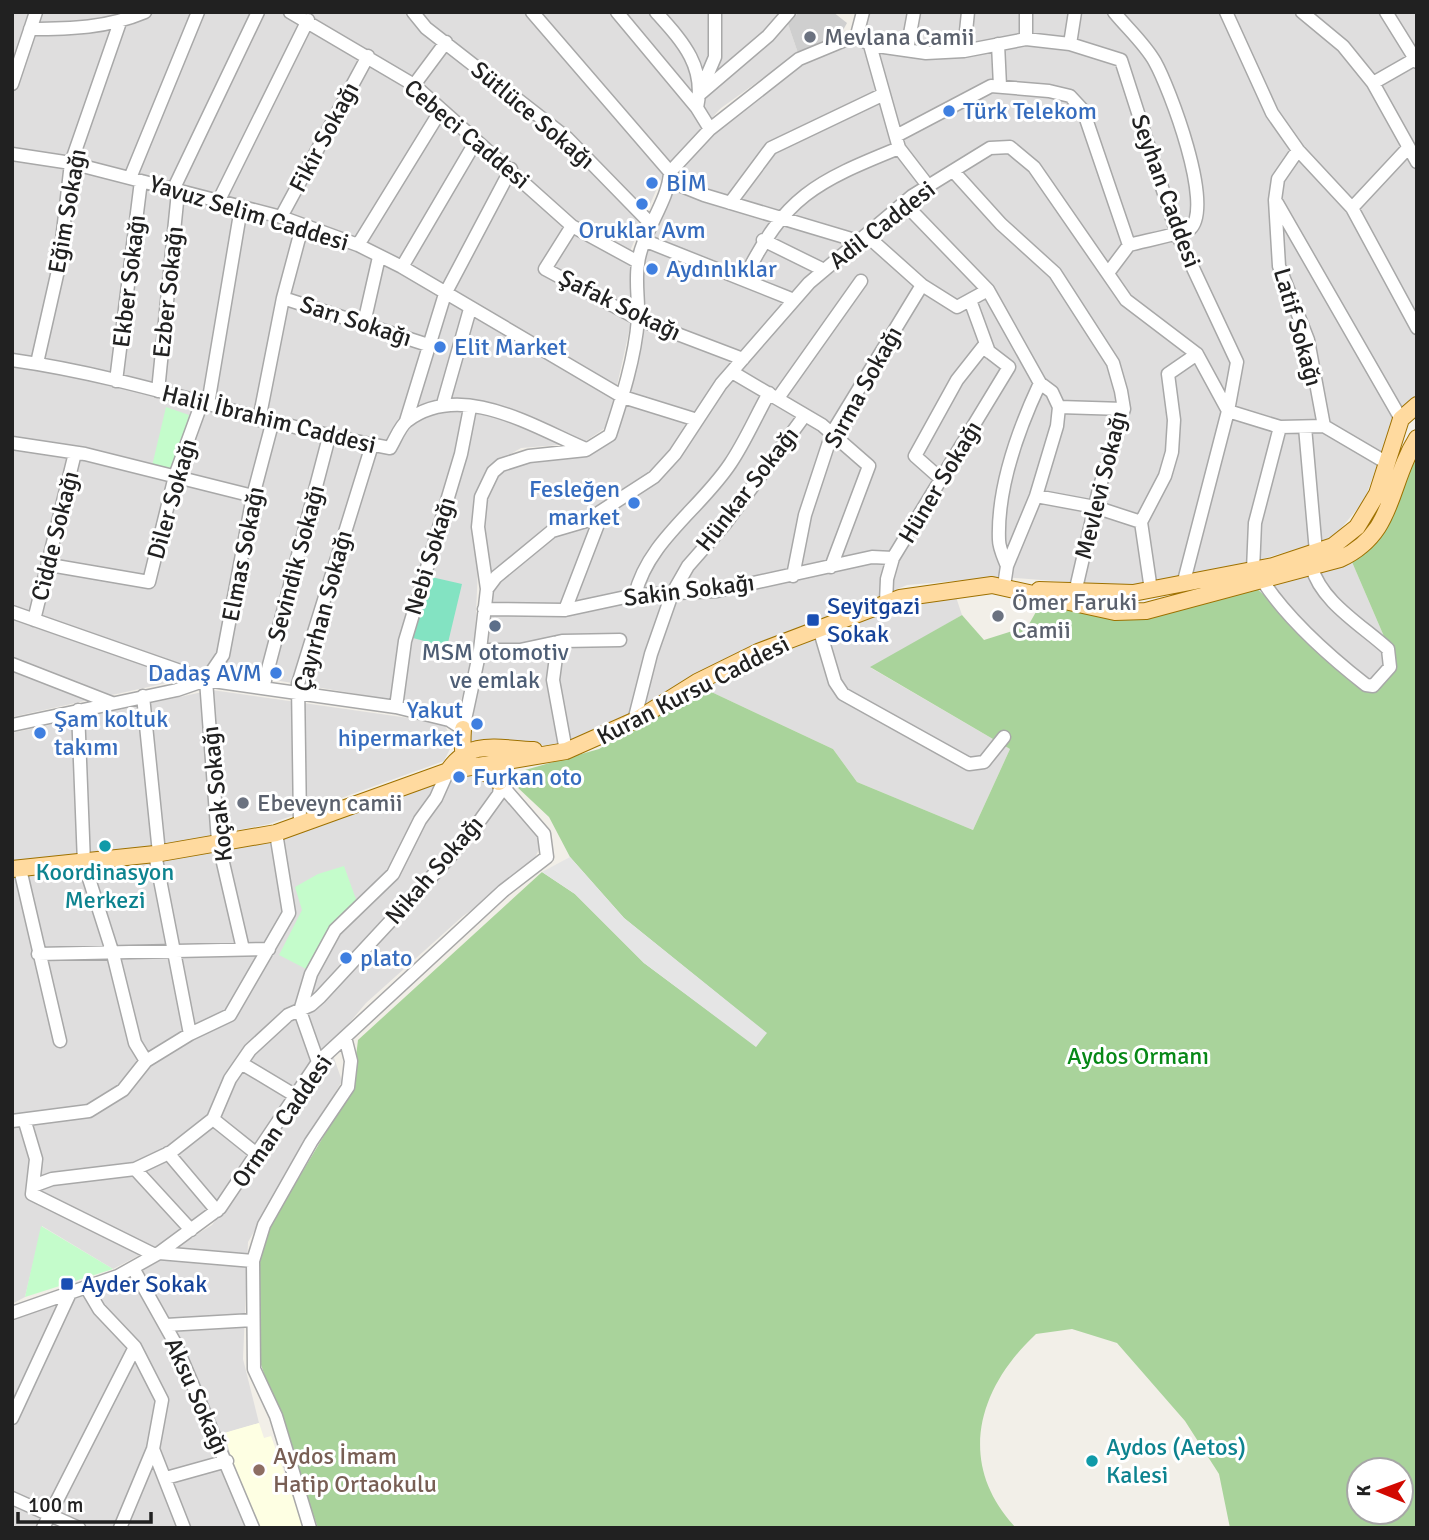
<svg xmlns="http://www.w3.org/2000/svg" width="1429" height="1540" viewBox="0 0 1429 1540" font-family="Signika,sans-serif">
	<rect width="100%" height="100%" fill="#f2efe8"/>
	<path fill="#dfdede" d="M12,12H799L788,24L798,53L721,108L667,165L630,251L632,318L608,426L583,443L521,448L490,466L473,513L478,566L474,662L455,717L398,701L221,671L12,717Z
		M866,12H1417V398L1387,438L1364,501L1332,539L1241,565L1130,587L1003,577L907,585L797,631L641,712L566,746L471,744L466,727L489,578L483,514L496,475L515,463L611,440L623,413L643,310L640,275L674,172L716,131L799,65L858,41Z
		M1352,562L1395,662L1363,690L1252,584Z
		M956,597L962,615L871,668L1010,749L973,830L857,782L833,749L705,689L759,658L891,602Z
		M212,690L444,723L453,743L444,761L269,824L143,849L12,862V733Z
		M470,774L506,791L533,822L541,845L529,870L463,916L366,1003L335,1040L220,1200L174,1237L113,1269L42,1226L25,1297L12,1304V873L277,837L446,775Z
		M333,1055L342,1081L248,1242L243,1359L259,1423L225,1433L257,1528H12V1319L137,1271L212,1225Z"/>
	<path fill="#feffe3" d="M259,1423L264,1438L271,1436L304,1528H257L244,1501L224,1433Z"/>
	<path fill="#cfcfcf" d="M799,12H833L847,23L842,32L798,53L788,24Z"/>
	<path fill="#a9d39b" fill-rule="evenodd" d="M1417,442V1528H1230L1219,1474L1185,1421L1117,1343L1072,1329L1036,1334C977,1389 956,1464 1016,1528H318L260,1362L259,1244L352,1089L358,1040L542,872L575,894L644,963L756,1046L766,1033L624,918L570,857L549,817L516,786L518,772L599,749L705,689L833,749L857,782L973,830L1010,749L870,667L962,615L984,640L1028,626L1041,603L1120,617L1252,584L1364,689L1395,662L1352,562L1370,544ZM1359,1470H1401V1512H1359Z"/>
	<path fill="#c4fccb" d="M166,407L189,415L173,472L152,466Z
		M344,866L357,902C334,920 322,944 308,970L279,955L302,910L295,887L318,874Z
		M41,1226L113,1269L25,1297Z"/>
	<path fill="#83e3c2" d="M427,576L462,584L447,647L413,638Z"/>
	<path fill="#e5e5e5" d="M570,857L624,918L767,1033L756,1047L644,963L575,894L542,872Z"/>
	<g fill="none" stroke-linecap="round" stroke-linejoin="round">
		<defs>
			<path id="minor" d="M290,12L414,85L572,226L638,262
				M413,12L426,28L567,138L650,223
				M532,12L670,172
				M617,12L697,108
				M656,12C682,41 706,66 697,108L710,129
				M1226,12L1272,113L1298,150L1352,208L1417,328
				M1302,12L1343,46L1373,83L1417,162
				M1386,12L1417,62
				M30,29C71,29 107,28 145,12
				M857,35L870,45L926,53L964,51L1026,39L1070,44L1121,60L1177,234L1237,362L1228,411L1184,581
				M1026,39V12
				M998,44L1000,86
				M1070,44L1075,12
				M870,45L899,148L929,187
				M907,50L914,12
				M964,51L968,12
				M1373,83L1415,59
				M12,84L36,12
				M414,85L446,42
				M701,90L715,57V12
				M700,94L768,36L789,12
				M896,136L991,86L1049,91L1070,96L1083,110L1129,245
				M1298,150L1278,179L1275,200L1279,266L1308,340L1324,426
				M12,154L71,163L281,217L358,245L402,267L623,397L697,420
				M954,172L1001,224L1055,273L1113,363L1121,391L1124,409L1099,489L1074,597
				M130,178L198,12
				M669,181L704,195L858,241
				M173,190L258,12
				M218,202L308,20
				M730,203L771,148L882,95
				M904,203L988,290L1040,383L1052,392L1059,407L1057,426L1036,496L1007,566L1004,586
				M1277,203L1401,419
				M1352,208L1408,148
				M281,217L368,56
				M572,226L545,269L638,319L743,359
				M866,235L922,285L957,307L988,290
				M763,240L824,270
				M646,241L794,300
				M358,245L441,110
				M402,267L476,141
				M1108,273L1129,245C1139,242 1185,233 1190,229C1215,207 1169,87 1155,62C1145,44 1127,28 1114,12
				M744,279C785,196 815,182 899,148
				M283,298L428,345
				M970,300L989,352
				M364,323L379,257
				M12,360C141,378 263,425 390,448C395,440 400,426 407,421C461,380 534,427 586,449
				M37,363L59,266L71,163L120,22
				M732,372L822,425L869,466L831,567
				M116,381L141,181
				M158,391L178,192
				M778,398L861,281
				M208,404L241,208
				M443,404L470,309
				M1059,407L1124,409
				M259,420L283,298L302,227
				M406,421L445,294L511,169
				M1305,427L1316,552
				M12,443L85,454L253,496
				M1036,496L1095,507L1141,522
				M50,565L149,582L175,476L202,402
				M1007,566C1004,558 999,548 999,540C997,488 1018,430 1040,383
				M1253,570L1255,523L1280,427
				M793,576L805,515L832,433L922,285
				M1262,580C1288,620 1329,656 1366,685L1373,686L1390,667L1388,649C1363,626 1320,601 1312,567
				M487,589L496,577L552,531L586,521L654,477L675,454L721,384L809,283L912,196L990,148L1010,147L1034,167L1126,300L1197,354L1228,411L1280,427L1324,426L1387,463
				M1151,590L1141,522L1165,476L1172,452L1174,420L1168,374L1197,354
				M635,595C648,541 700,509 730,464C745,442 756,416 769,393
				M886,602L887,579L893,558L1009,367L983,347L957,380L915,456L941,479
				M484,609L565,610L635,595L717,591L872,557L893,558
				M565,610L603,511
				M12,612L206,680
				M34,620L75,453
				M819,628L835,682L843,694L969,764L984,762L1004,737
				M558,642L553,680L566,751
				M480,650H520L562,641L620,640
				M12,664L112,703
				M206,680L218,841L243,949
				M206,680L223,655L253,496L272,424
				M263,688L329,437
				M143,696L159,853
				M396,707L405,641L461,454L470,408
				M78,710L84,863L113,954L135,1043L146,1061
				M634,721L651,654L672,594L688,566L725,524L805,415
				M12,725L177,690L206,680L396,707L449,720L463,729L480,650L487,589L478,527L481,497L493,472L501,465L529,456L586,450L610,435C622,398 635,358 638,319C639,301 635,282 638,264C641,234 669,201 670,172L710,129L799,59L857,35L863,12
				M300,822L298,684L372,445
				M155,854L190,1034
				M20,869L60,1041
				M38,954L269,949
				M318,1062L300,1011L311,974L335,930L393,874L420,820L436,798L448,771
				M241,1063L296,1096
				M213,1119L258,1155
				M12,1121L89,1111L123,1090L146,1061L190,1034L230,1015L289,913L276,833
				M25,1122L36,1159L32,1194L155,1255
				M168,1153L217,1211
				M135,1169L191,1230
				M33,1186L52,1179L135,1169L171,1152L213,1119L230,1079L250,1050L288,1015L311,1005L320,997L448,859L481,819L499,794L502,771L510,762
				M159,1253L253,1261
				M133,1268L175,1343L253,1528
				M86,1287L99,1309L135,1347L162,1400L153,1449L184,1528
				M12,1313L118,1276L159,1253L220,1208L318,1062L503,891L547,857L544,834L499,782
				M166,1325L253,1320
				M12,1418L70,1293
				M166,1478L227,1461
				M12,1498L79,1528
				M43,1528L135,1347
				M120,1528L153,1449
				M310,1528L276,1416L254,1369L253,1261L264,1225L311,1142L348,1087L351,1061L345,1037"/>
			<path id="major" d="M1039,590L1133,593L1273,566L1333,546L1357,527L1377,494L1401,419L1417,405
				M463,729C460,774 470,758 499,782
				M448,771C470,738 498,749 534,750
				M12,869L155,854L276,833L448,771L566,751L638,719L697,682L758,652L900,598L992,585L1115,612L1146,611L1340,559C1396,533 1388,484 1417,438"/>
		</defs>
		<use href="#minor" stroke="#a8a8a8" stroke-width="15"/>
		<use href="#major" stroke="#9e7100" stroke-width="18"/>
		<use href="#minor" stroke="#fff" stroke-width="12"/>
		<use href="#major" stroke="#ffda9f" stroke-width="16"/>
	</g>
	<g fill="#6b7280" stroke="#fff" stroke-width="2.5">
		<circle cx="810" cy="37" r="7"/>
		<circle cx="998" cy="616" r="7"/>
		<circle cx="243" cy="803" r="7"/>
	</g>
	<g fill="#3f7fe0" stroke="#fff" stroke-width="2.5">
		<circle cx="949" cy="111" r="7"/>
		<circle cx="652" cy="183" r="7"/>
		<circle cx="642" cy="204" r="7"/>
		<circle cx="652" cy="269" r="7"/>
		<circle cx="440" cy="347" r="7"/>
		<circle cx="634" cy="503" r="7"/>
		<circle cx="276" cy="673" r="7"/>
		<circle cx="477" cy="724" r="7"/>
		<circle cx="40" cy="733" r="7"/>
		<circle cx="459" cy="777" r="7"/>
		<circle cx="346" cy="958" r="7"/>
	</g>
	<g fill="#1a4fb4" stroke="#fff" stroke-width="2.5">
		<rect x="806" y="613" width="14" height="14" rx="3.5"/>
		<rect x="60" y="1277" width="14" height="14" rx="3.5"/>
	</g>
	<circle fill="#5c6f8a" stroke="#fff" stroke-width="2.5" cx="495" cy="626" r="7"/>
	<g fill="#0f9aa8" stroke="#fff" stroke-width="2.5">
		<circle cx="105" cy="846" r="7"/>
		<circle cx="1092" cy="1461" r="7"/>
	</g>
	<circle fill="#8d6e63" stroke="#fff" stroke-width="2.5" cx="259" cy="1470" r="7"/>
	<g text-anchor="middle" stroke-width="6" stroke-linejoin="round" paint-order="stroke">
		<g font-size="24" fill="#5b616d" stroke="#fff" text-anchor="start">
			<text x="824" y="45">Mevlana Camii</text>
			<text x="1012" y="610">Ömer Faruki<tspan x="1012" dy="28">Camii</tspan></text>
			<text x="257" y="811">Ebeveyn camii</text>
		</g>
		<g font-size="24" fill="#366cbe" stroke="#fff" text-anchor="start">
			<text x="963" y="119">Türk Telekom</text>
			<text x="666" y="191">BİM</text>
			<text x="642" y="238" text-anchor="middle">Oruklar Avm</text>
			<text x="666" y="277">Aydınlıklar</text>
			<text x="454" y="355">Elit Market</text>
			<text x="620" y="497" text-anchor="end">Fesleğen<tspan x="620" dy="28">market</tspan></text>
			<text x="262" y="681" text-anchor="end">Dadaş AVM</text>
			<text x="463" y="718" text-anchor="end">Yakut<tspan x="463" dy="28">hipermarket</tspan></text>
			<text x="54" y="727">Şam koltuk<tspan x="54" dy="28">takımı</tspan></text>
			<text x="473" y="785">Furkan oto</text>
			<text x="360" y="966">plato</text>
		</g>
		<g font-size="24" fill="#212121" stroke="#fff">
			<text transform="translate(533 115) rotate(40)" y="8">Sütlüce Sokağı</text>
			<text transform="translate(467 134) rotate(40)" y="8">Cebeci Caddesi</text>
			<text transform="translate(324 137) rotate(-62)" y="8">Fikir Sokağı</text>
			<text transform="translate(1166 191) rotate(70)" y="8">Seyhan Caddesi</text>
			<text transform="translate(67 211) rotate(-80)" y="8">Eğim Sokağı</text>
			<text transform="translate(249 213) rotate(17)" y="8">Yavuz Selim Caddesi</text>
			<text transform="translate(882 225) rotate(-38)" y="8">Adil Caddesi</text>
			<text transform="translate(129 281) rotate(-83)" y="8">Ekber Sokağı</text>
			<text transform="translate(168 292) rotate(-84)" y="8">Ezber Sokağı</text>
			<text transform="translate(620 305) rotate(26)" y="8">Şafak Sokağı</text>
			<text transform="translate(356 321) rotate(18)" y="8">Sarı Sokağı</text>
			<text transform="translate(1298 327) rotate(74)" y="8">Latif Sokağı</text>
			<text transform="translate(863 387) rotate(-61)" y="8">Sırma Sokağı</text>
			<text transform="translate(269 419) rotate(14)" y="8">Halil İbrahim Caddesi</text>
			<text transform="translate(940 482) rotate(-59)" y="8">Hüner Sokağı</text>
			<text transform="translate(1101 485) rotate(-76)" y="8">Mevlevi Sokağı</text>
			<text transform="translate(747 489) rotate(-52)" y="8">Hünkar Sokağı</text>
			<text transform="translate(172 499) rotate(-74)" y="8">Diler Sokağı</text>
			<text transform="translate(55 536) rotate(-76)" y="8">Cidde Sokağı</text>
			<text transform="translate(243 554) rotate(-79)" y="8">Elmas Sokağı</text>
			<text transform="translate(430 556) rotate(-73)" y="8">Nebi Sokağı</text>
			<text transform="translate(296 563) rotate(-75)" y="8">Sevindik Sokağı</text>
			<text transform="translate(689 590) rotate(-7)" y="8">Sakin Sokağı</text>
			<text transform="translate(323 611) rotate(-75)" y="8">Çayırhan Sokağı</text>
			<text transform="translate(693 690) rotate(-27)" y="8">Kuran Kursu Caddesi</text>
			<text transform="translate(217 794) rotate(-96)" y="8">Koçak Sokağı</text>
			<text transform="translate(434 870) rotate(-49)" y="8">Nikah Sokağı</text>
			<text transform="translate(282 1121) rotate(-55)" y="8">Orman Caddesi</text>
			<text transform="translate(197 1396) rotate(66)" y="8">Aksu Sokağı</text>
		</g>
		<g font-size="24" fill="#164399" stroke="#fff" text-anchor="start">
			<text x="827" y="614">Seyitgazi<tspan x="827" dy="28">Sokak</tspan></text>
			<text x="81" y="1292">Ayder Sokak</text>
		</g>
		<g font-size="24" fill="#4e5e75" stroke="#fff">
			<text x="495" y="660">MSM otomotiv<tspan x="495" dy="28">ve emlak</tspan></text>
		</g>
		<g font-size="24" fill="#0d838f" stroke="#fff">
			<text x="105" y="880">Koordinasyon<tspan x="105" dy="28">Merkezi</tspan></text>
			<text x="1106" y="1455" text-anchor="start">Aydos (Aetos)<tspan x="1106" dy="28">Kalesi</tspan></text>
		</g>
		<g font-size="24" fill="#078817" stroke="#fff">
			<text x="1138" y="1064">Aydos Ormanı</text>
		</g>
		<g font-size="24" fill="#785e54" stroke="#fff" text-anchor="start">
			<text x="273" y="1464">Aydos İmam<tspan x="273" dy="28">Hatip Ortaokulu</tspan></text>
		</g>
	</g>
	<rect width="1429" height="1540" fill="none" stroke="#212121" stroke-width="28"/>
	<g transform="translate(1380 1491) rotate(271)"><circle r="33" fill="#ffffff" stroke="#a6a6a6" stroke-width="2"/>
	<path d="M0-5L12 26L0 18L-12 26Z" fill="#d20900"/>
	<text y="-10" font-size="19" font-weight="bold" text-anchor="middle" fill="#212121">K</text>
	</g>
	<path d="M18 1512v10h133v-10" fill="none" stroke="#212121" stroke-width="3.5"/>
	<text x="28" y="1512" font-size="21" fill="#212121" stroke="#ffffff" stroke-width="5" paint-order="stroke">100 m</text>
</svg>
